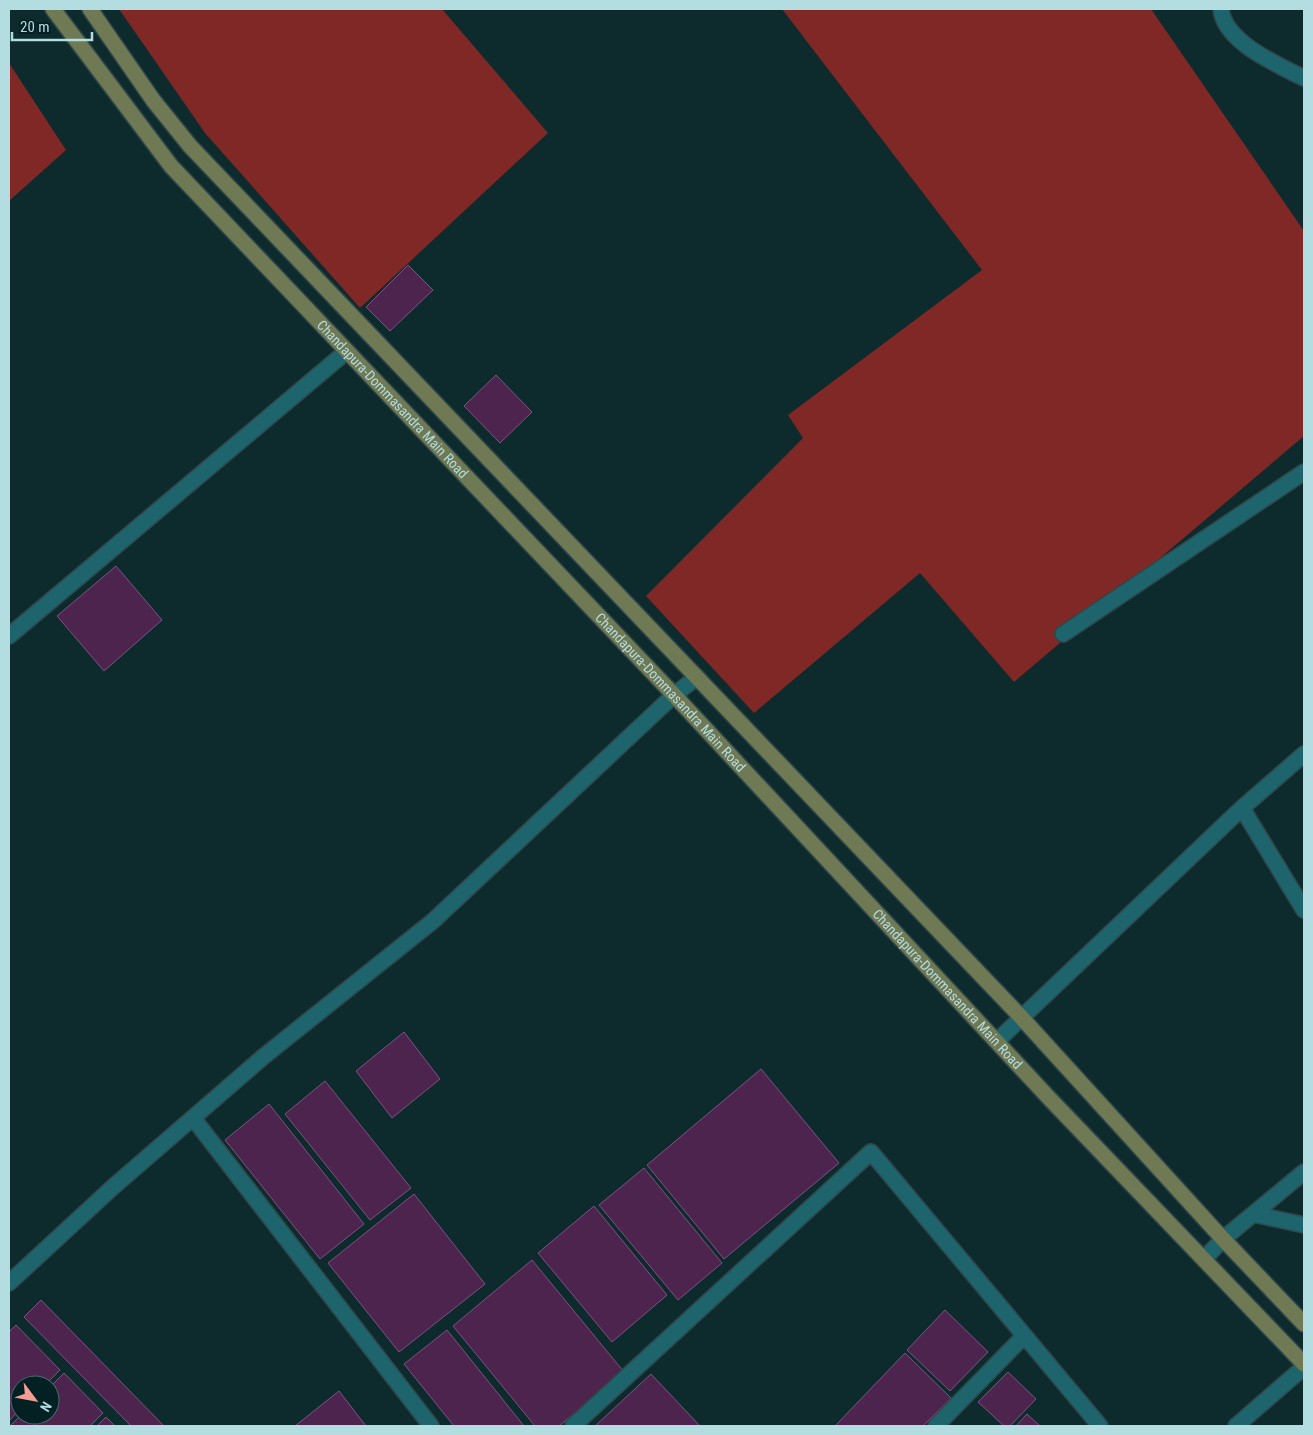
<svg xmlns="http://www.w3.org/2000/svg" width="1313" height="1435" viewBox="0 0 1313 1435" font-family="'Roboto Condensed',sans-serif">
	<rect width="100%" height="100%" fill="#0d2a2d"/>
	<path fill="#802826" d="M119,9H442L548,133L360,308L205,133Z
		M782,9H1151L1304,231V436L1014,682L920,573L754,713L646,596L803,438L788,415L982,270Z
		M9,63L66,150L9,201Z"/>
	<path fill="#4c244e" stroke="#7e5380" d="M408,265L433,290L390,331L366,307Z
		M496,375L532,412L500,443L464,406Z
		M116,566L162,620L104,671L57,616Z
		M404,1032L440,1079L392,1118L356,1071Z
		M761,1069L839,1163L724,1259L647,1165Z
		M325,1081L411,1188L370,1220L285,1114Z
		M269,1104L364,1224L320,1259L225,1140Z
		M644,1168L722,1263L678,1300L599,1205Z
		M414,1194L485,1284L399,1352L328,1263Z
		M594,1206L667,1295L612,1342L538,1253Z
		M532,1260L624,1372L559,1426H535L453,1326Z
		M41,1300L164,1426H131L24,1317Z
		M945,1310L988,1352L950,1391L907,1350Z
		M16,1325L60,1370L45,1385H20V1409L9,1421V1332Z
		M447,1330L524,1426H454L404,1364Z
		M905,1353L951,1398L923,1426H835Z
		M1008,1372L1036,1399L1010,1426H1004L978,1402Z
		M64,1373L103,1413L90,1426H10L21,1415H50V1387Z
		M651,1374L700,1426H595Z
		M339,1391L366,1426H295Z
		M1027,1414L1040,1426H1016Z
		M106,1417L115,1426H97Z"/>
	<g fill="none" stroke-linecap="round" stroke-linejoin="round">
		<defs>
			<path id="minor" d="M1221,9C1224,42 1278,65 1304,78
				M1063,634L1304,472
				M9,636L347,351
				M1242,808L1304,910
				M997,1041L1242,808L1304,754
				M193,1118L431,1426
				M1253,1214L1304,1225
				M1204,1259L1223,1239L1304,1172
				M9,1283L113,1187L263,1057L433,921L674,695L697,677
				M573,1426L871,1152L1100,1426
				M936,1426L1024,1336
				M1236,1426L1304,1367"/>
			<g id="major">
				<path id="s1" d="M53,9L171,166L674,695L1049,1098L1304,1364"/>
				<path d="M90,9L153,100L190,146L1021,1017L1223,1239L1304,1324"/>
			</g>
		</defs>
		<use href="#minor" stroke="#2f474a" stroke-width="18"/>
		<use href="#major" stroke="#2f474a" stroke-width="18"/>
		<use href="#minor" stroke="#1d646c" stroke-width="15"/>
		<use href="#major" stroke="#6f7954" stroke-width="15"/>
	</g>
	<g text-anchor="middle" stroke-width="4" stroke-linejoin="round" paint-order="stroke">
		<g font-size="14" fill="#b4dde2" stroke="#032023">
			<text dy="5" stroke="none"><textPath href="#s1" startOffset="518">Chandapura-Dommasandra Main Road</textPath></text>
			<text dy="5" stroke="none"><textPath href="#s1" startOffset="922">Chandapura-Dommasandra Main Road</textPath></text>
			<text dy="5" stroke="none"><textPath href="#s1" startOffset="1328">Chandapura-Dommasandra Main Road</textPath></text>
		</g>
	</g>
	<rect width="1313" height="1435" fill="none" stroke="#b4dde2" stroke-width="20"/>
	<g transform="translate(35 1400) rotate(122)"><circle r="24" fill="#032023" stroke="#4a6c6f"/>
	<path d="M0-4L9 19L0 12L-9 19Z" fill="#f59c94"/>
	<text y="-8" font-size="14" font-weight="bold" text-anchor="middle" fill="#b4dde2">N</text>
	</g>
	<path d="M12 32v8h80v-8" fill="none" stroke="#b4dde2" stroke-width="2.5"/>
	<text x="20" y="32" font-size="15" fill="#b4dde2" stroke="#032023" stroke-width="4" paint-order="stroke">20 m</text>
</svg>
